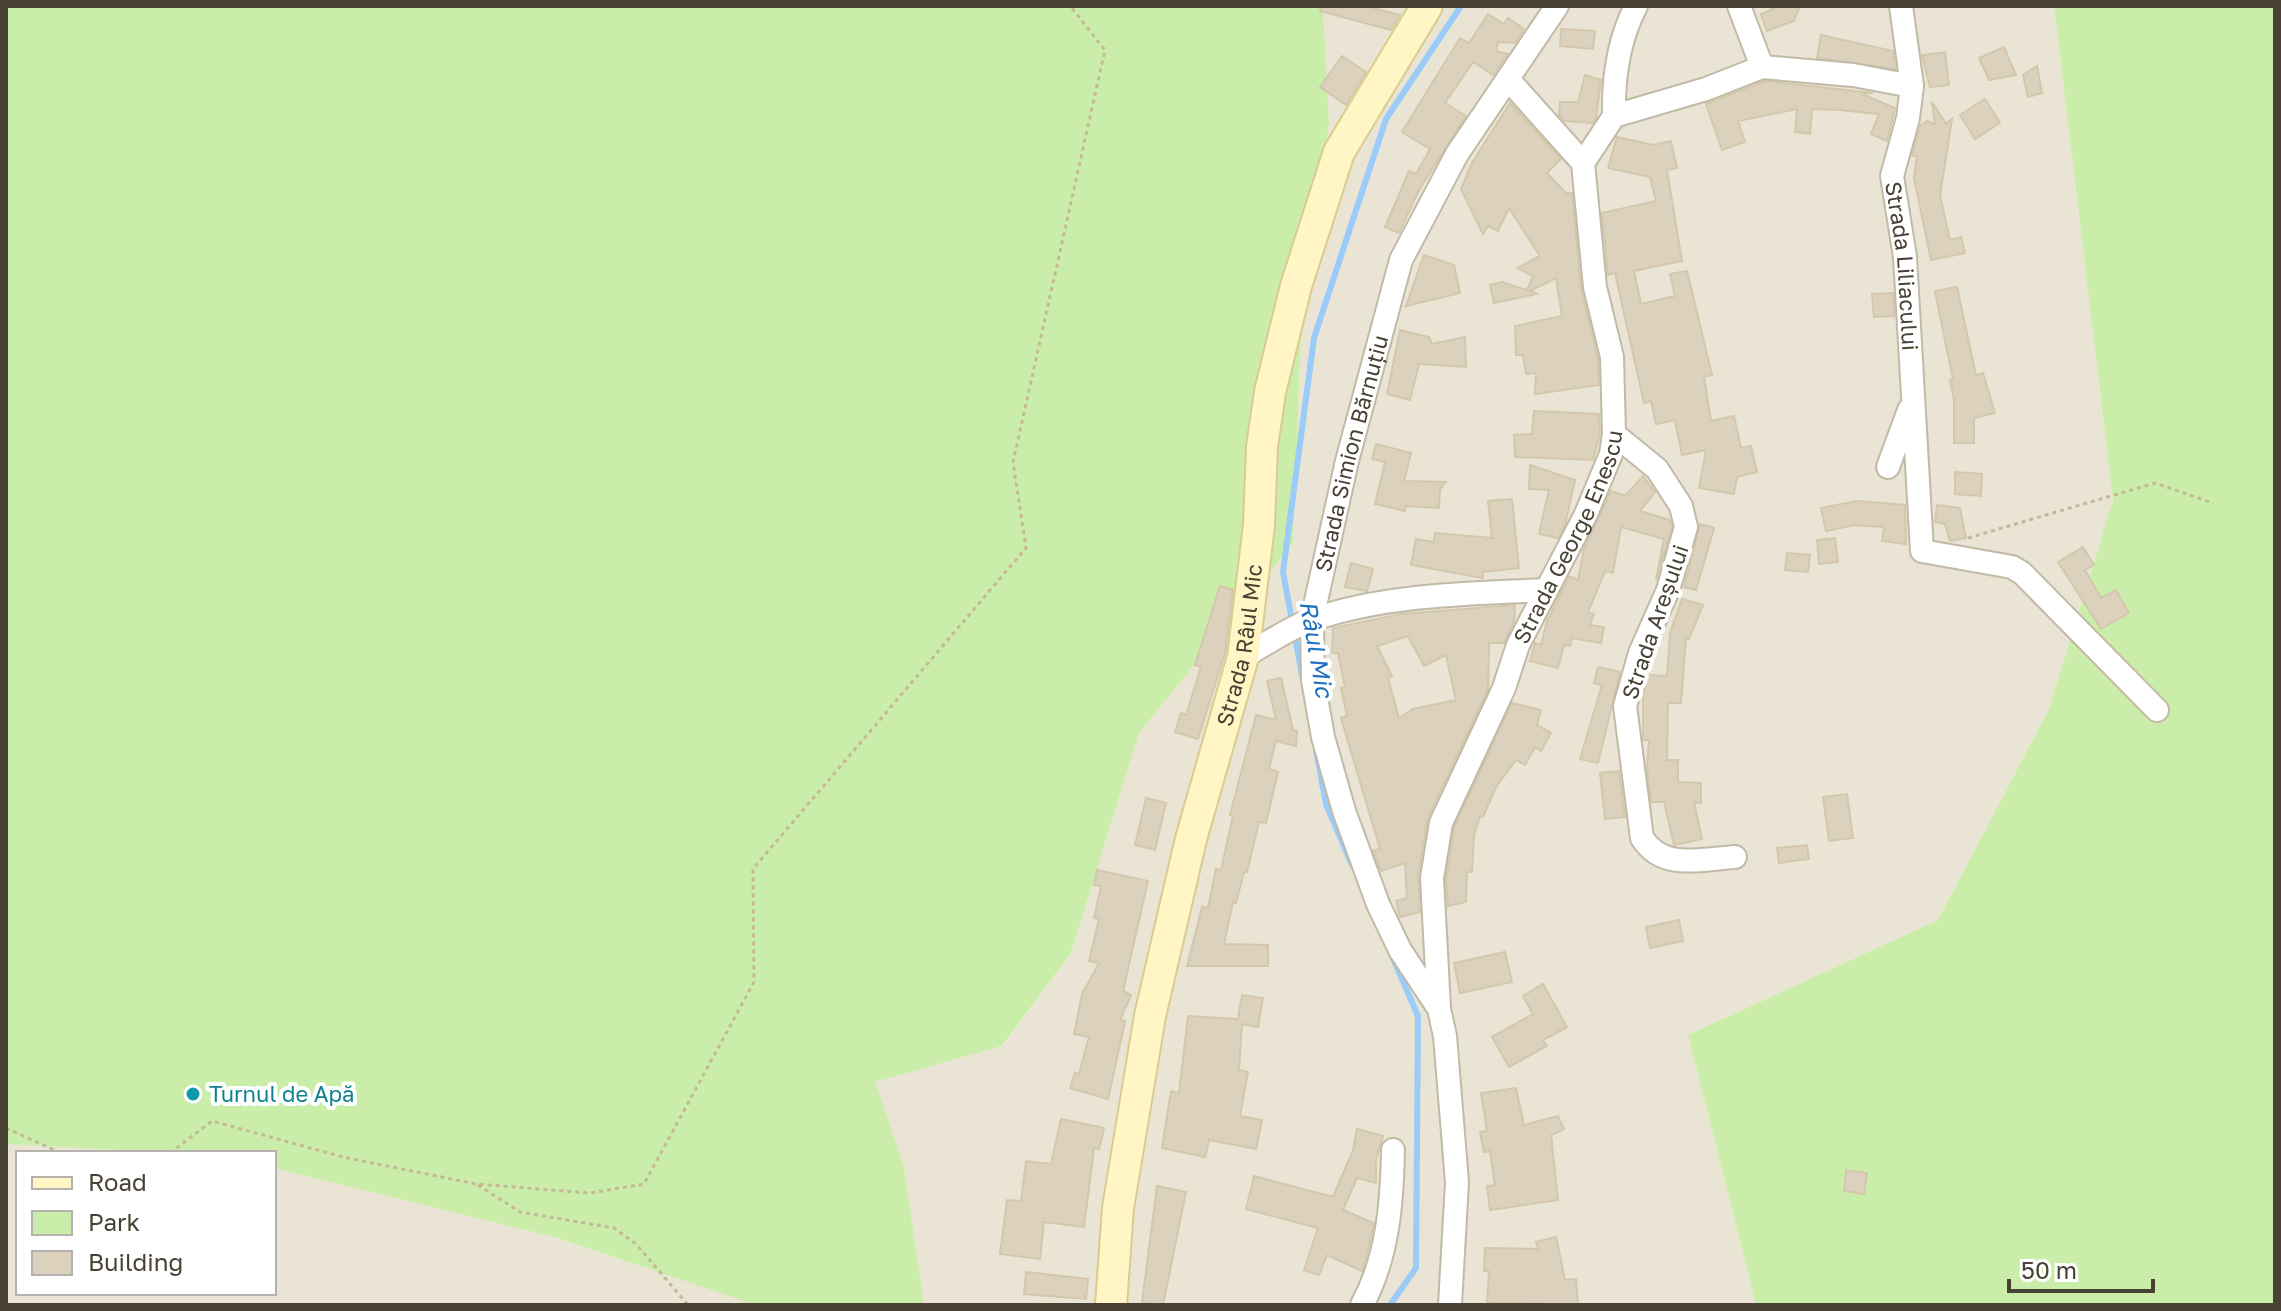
<svg xmlns="http://www.w3.org/2000/svg" width="2281" height="1311" viewBox="0 0 2281 1311" font-family="'Golos Text',sans-serif">
	<rect width="100%" height="100%" fill="#f5f1e5"/>
	<path fill="#e9e4d3" d="M1323,6H2054L2113,500L2049,709L1938,920L1688,1035L1756,1305H924L904,1167L874,1082L1003,1046L1071,953L1139,733L1293,543L1301,335L1329,122Z
		M6,1144L172,1153H18V1293H274V1168L554,1237L756,1305H6Z"/>
	<path fill="#caeea9" d="M6,6H1323L1329,122L1301,335L1293,543L1139,733L1071,953L1002,1046L875,1082L904,1167L924,1305H756L554,1237L274,1168V1153H172L6,1144Z
		M2054,6H2275V1305H1756L1688,1035L1938,920L2049,709L2113,500Z"/>
	<g fill="none" stroke-linecap="round" stroke-linejoin="round">
		<path stroke="#9acbf9" stroke-width="6" d="M1292,621L1283,572L1314,338L1386,119L1461,6
			M1294,632L1303,680
			M1316,750L1326,804L1352,865
			M1390,1305L1416,1268L1418,1016L1392,956"/>
	</g>
	<path fill="#dbd1bc" stroke="#d3c7ac" stroke-width="2" fill-rule="evenodd" d="M1321,6H1366L1400,15L1391,30L1320,11Z
		M1779,6H1800L1794,21L1767,31L1761,14Z
		M1488,14L1504,24L1508,18L1524,29L1515,43L1498,42L1496,51L1508,54L1493,75L1473,62L1445,103L1466,116L1419,190L1399,233L1385,227L1409,171L1416,174L1430,149L1402,132L1460,38L1469,43Z
		M1561,29L1595,31L1593,49L1560,46Z
		M1821,35L1893,51L1895,69L1817,58Z
		M2004,47L2016,75L1989,80L1979,58Z
		M1945,52L1949,85L1930,87L1922,55Z
		M1342,56L1366,72L1346,105L1320,87Z
		M2037,66L2042,93L2028,97L2023,75Z
		M1585,75L1601,80L1596,118L1593,123L1564,121L1559,115L1560,102H1578Z
		M1764,81L1873,93L1862,94L1895,108L1887,141L1871,134L1879,114L1840,110L1812,109L1810,134L1795,132L1797,109L1738,121L1745,142L1722,150L1706,104Z
		M1985,99L2000,123L1975,139L1960,115Z
		M1932,102L1946,124L1952,119L1940,195L1950,240L1961,237L1965,253L1931,260L1914,178L1917,157L1912,155L1921,125L1927,121L1935,124Z
		M1510,103L1561,159L1547,173L1567,194L1572,193L1581,288L1598,359L1599,385L1535,394L1536,373L1526,374L1523,355H1516L1515,326L1562,316L1556,278L1530,291L1537,294L1494,303L1490,285L1502,282L1527,290L1533,276L1517,268L1540,256L1509,208L1498,231L1488,226L1483,234L1461,189L1472,163Z
		M1617,137L1653,145L1671,141L1677,168L1667,170L1682,261L1634,271L1641,304L1675,296L1670,274L1687,271L1712,375L1704,377L1711,421L1734,416L1741,448L1751,446L1757,472L1737,477L1734,494L1699,488L1706,450L1682,455L1675,420L1656,424L1651,401L1644,403L1615,273L1608,275L1602,213L1656,201L1650,177L1608,168Z
		M1424,255L1454,265L1460,293L1406,306Z
		M1957,287L1976,375L1983,373L1995,413L1974,418V443H1954V400L1950,380H1953L1935,291Z
		M1893,293L1894,316L1874,317L1872,294Z
		M1400,330L1429,337L1432,344L1465,337L1466,367L1419,364L1410,400L1387,394Z
		M1534,411L1599,414L1600,433L1593,460L1515,457L1514,435L1532,434Z
		M1376,444L1411,453L1404,481L1446,482L1440,489L1439,508L1406,506L1405,511L1375,504L1385,462L1372,459Z
		M1530,465L1575,480L1565,525L1558,538L1539,534L1549,490L1529,489Z
		M1955,472L1982,474L1981,496L1955,494Z
		M1643,476L1655,492L1640,511L1670,520L1672,527L1656,580L1664,539L1621,527L1613,573L1605,571L1588,612L1594,614L1590,625L1604,627L1601,643L1572,638L1570,646L1564,645L1558,668L1530,661L1535,643L1541,645L1547,621L1569,576L1578,580L1584,549L1611,491L1625,496Z
		M1512,499L1519,568L1483,572V578L1411,565L1416,539L1434,542L1435,533L1492,538L1488,501Z
		M1857,501L1905,505L1906,544L1882,541L1884,527L1854,525L1826,531L1821,508Z
		M1937,505L1960,508L1966,538L1950,541L1945,524L1935,522Z
		M1700,524L1714,528L1696,590L1684,587Z
		M1835,538L1838,562L1819,564L1817,540Z
		M2083,547L2094,565L2085,570L2101,598L2116,590L2129,613L2101,629L2058,562Z
		M1787,553L1810,555L1808,572L1785,570Z
		M1351,563L1373,569L1367,591L1345,587Z
		M1220,586L1233,590L1225,653L1198,739L1175,732L1181,713L1186,715L1201,667L1195,665Z
		M1682,599L1703,605L1689,639L1686,638L1681,703H1668L1667,760H1678V782L1701,783V803L1694,802L1702,839L1674,845L1664,802H1651L1647,767L1649,740H1643V695L1648,675L1667,676L1670,633Z
		M1515,605L1514,622L1504,643H1489L1488,690L1428,817L1418,876L1420,912L1400,917L1396,901L1407,898L1405,863L1381,871L1373,851L1380,849L1341,718L1347,716L1341,688L1345,687L1338,653H1332L1333,628L1401,614ZM1408,636L1424,666L1446,655L1456,700L1413,709L1399,718L1388,678L1392,676L1377,646Z
		M1598,667L1620,672L1598,763L1580,759L1602,685L1594,683Z
		M1281,678L1293,730L1297,731L1296,746L1276,741L1269,769L1278,772L1266,823L1259,822L1247,872H1244L1236,903L1233,902L1224,944L1268,945V966H1187L1202,907L1208,908L1216,869L1221,870L1233,816L1230,815L1256,715L1276,720L1267,681Z
		M1512,703L1541,710L1537,725L1551,733L1541,751L1535,747L1525,765L1516,760L1496,787L1483,817L1480,816L1474,835L1472,872H1467L1466,902L1448,906L1446,879L1454,827Z
		M1619,771L1625,817L1605,819L1600,773Z
		M1847,794L1853,838L1829,841L1823,797Z
		M1146,798L1166,803L1155,850L1135,845Z
		M1807,845L1809,859L1779,863L1777,848Z
		M1097,870L1148,881L1123,991L1131,995L1120,1020L1125,1021L1108,1099L1070,1088L1075,1073L1079,1074L1089,1037L1074,1034L1082,994L1099,963L1089,961L1099,919L1094,918L1101,886L1094,885Z
		M1679,920L1683,941L1650,948L1646,927Z
		M1505,952L1512,982L1460,993L1454,963Z
		M1543,984L1567,1027L1543,1040L1547,1046L1509,1067L1492,1037L1533,1014L1523,996Z
		M1242,995L1263,998L1258,1027L1242,1024L1239,1070L1248,1072L1240,1116L1262,1120L1256,1149L1209,1140L1205,1157L1162,1148L1171,1091L1179,1093L1188,1016L1238,1019Z
		M1516,1088L1524,1125L1558,1116L1564,1129L1551,1135L1558,1200L1490,1210L1487,1186L1495,1185L1490,1151L1484,1152L1480,1132L1487,1131L1481,1093Z
		M1061,1119L1104,1128L1099,1149L1094,1148L1084,1227L1044,1222L1040,1259L1000,1254L1007,1200L1021,1201L1026,1161L1051,1164Z
		M1357,1129L1383,1136L1376,1160V1183L1357,1178L1343,1210L1374,1223L1369,1246L1362,1271L1327,1255L1319,1275L1304,1270L1318,1228L1246,1209L1254,1176L1333,1197L1353,1150Z
		M1846,1170L1867,1173L1864,1194L1844,1191Z
		M1157,1186L1186,1192L1163,1305L1142,1303Z
		M1556,1237L1565,1280L1576,1279L1578,1305L1487,1302L1489,1271H1484L1485,1248L1538,1249L1536,1242Z
		M1026,1272L1088,1279L1086,1299L1024,1294Z"/>
	<g fill="none" stroke-linecap="round" stroke-linejoin="round">
		<defs>
			<g id="street">
				<path d="M1739,6L1762,67"/>
				<path id="s1" d="M1901,6L1912,86L1908,118L1892,176L1905,257L1922,551L2012,567L2022,573L2157,710"/>
				<path d="M1614,116C1613,77 1618,41 1636,6"/>
				<path d="M1583,163L1614,116L1706,89L1762,67L1853,75L1912,86"/>
				<path d="M1614,434L1657,469L1681,506L1686,527L1668,590L1640,653L1625,706L1642,838C1663,871 1701,859 1735,857"/>
				<path d="M1888,467L1909,410"/>
				<path d="M1243,657C1265,645 1290,627 1314,619C1388,594 1468,594 1545,590"/>
				<path id="s2" d="M1439,1008L1432,878L1441,823L1504,688L1518,645L1586,514L1611,454L1614,434L1612,357L1595,287L1583,163L1508,79"/>
				<path d="M1362,1305C1388,1257 1392,1203 1393,1150"/>
				<path id="s3" d="M1450,1305L1457,1182L1445,1036L1439,1009L1400,950L1378,904L1344,811L1323,737L1313,680L1312,619L1347,461L1401,260L1457,154L1557,6"/>
			</g>
			<g id="secondary">
				<path id="s4" d="M1111,1305L1118,1208L1150,1016L1191,839L1243,657L1259,525L1262,447L1270,392L1296,286L1339,152L1427,6"/>
			</g>
		</defs>
		<use href="#street" stroke="#c1baa7" stroke-width="26"/>
		<use href="#secondary" stroke="#dacc8f" stroke-width="34"/>
		<path stroke="#c5b896" stroke-width="3" stroke-dasharray="4 4" stroke-linecap="butt" d="M1968,538L2155,483L2213,503
			M6,1128L61,1153
			M170,1153L212,1121L343,1157L476,1184L590,1193L644,1184L754,982L753,869L1026,548L1013,462L1105,50L1070,6
			M478,1185L520,1212L614,1228L636,1244L688,1305"/>
		<use href="#street" stroke="#fff" stroke-width="22"/>
		<use href="#secondary" stroke="#fff5c5" stroke-width="30"/>
	</g>
	<circle fill="#0f9aa8" stroke="#fff" stroke-width="3" cx="193" cy="1094" r="8"/>
	<g text-anchor="middle" stroke-width="8" stroke-linejoin="round" paint-order="stroke">
		<g font-size="22" fill="#484234" stroke="#fff">
			<text dy="8" stroke="none"><textPath href="#s1" startOffset="264">Strada Liliacului</textPath></text>
			<text dy="8" stroke="none"><textPath href="#s3" startOffset="884">Strada Simion Bărnuțiu</textPath></text>
			<text dy="8" stroke="none"><textPath href="#s2" startOffset="500">Strada George Enescu</textPath></text>
			<text transform="translate(1655 622) rotate(-71)" y="8">Strada Areșului</text>
			<text dy="8" stroke="none"><textPath href="#s4" startOffset="674">Strada Râul Mic</textPath></text>
		</g>
		<g font-size="22" fill="#0d838f" stroke="#fff" text-anchor="start">
			<text x="209" y="1102">Turnul de Apă</text>
		</g>
		<g font-size="24" font-style="italic" fill="#2072c1" stroke="#fff">
			<text transform="translate(1316 649) rotate(80)" y="8">Râul Mic</text>
		</g>
	</g>
	<rect width="2281" height="1311" fill="none" stroke="#484234" stroke-width="16"/>
	<rect x="16" y="1151" width="260" height="144" fill="#ffffff" stroke="#b6b3ae" stroke-width="2"/>
	<rect x="32" y="1177" width="40" height="12" fill="#fff5c5" stroke="#b6b3ae" stroke-width="2"/>
	<text x="88" y="1191" font-size="24" fill="#484234">Road</text>
	<rect x="32" y="1211" width="40" height="24" fill="#caeea9" stroke="#b6b3ae" stroke-width="2"/>
	<text x="88" y="1231" font-size="24" fill="#484234">Park</text>
	<rect x="32" y="1251" width="40" height="24" fill="#dbd1bc" stroke="#b6b3ae" stroke-width="2"/>
	<text x="88" y="1271" font-size="24" fill="#484234">Building</text>
	<path d="M2009 1279v12h144v-12" fill="none" stroke="#484234" stroke-width="4"/>
	<text x="2021" y="1279" font-size="24" fill="#484234" stroke="#ffffff" stroke-width="6" paint-order="stroke">50 m</text>
</svg>
